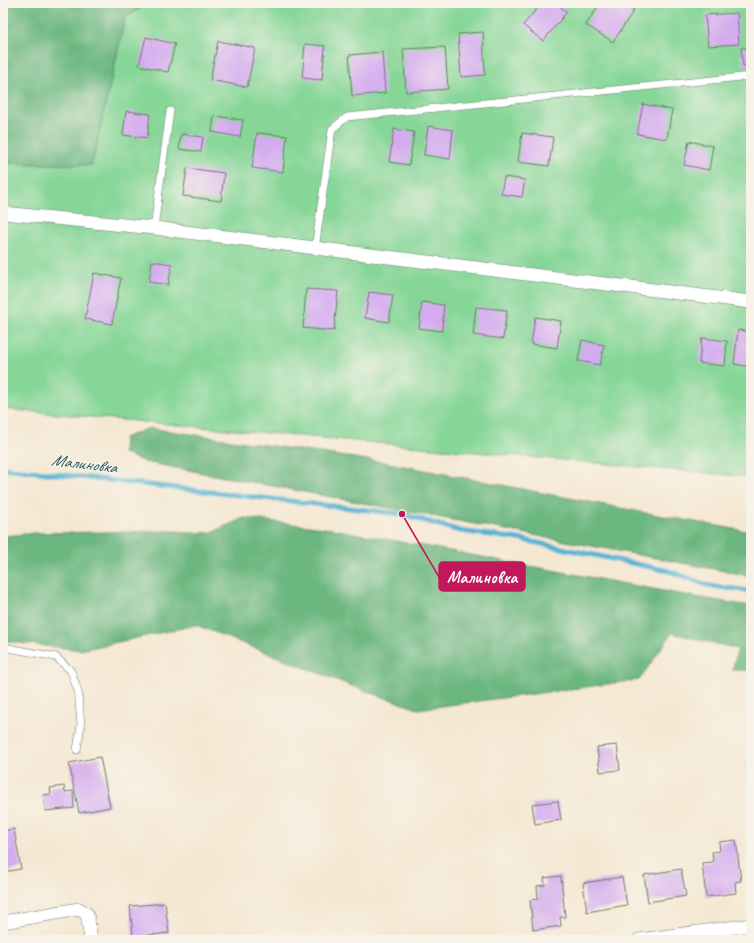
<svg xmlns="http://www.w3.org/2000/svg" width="754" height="943" viewBox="0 0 754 943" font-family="Caveat,sans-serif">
	<rect width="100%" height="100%" fill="#f7f3e8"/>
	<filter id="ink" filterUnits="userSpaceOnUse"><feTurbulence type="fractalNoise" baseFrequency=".025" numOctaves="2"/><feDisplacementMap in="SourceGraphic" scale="8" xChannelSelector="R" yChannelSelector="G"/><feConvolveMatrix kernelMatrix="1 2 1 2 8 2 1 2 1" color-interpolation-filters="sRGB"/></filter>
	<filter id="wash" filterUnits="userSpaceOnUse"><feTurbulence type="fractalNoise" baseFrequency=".012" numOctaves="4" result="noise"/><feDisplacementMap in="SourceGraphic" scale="16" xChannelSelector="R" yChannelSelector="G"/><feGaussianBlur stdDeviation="0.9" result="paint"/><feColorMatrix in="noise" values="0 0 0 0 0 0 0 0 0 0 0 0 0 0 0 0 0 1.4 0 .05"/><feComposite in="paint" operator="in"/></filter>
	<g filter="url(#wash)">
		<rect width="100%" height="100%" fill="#f5e8d3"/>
		<path fill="#85d697" stroke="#528a66" d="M149,3L271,4L283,3H751V477L3,409V163L92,165L125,18Z"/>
		<path fill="#6cb780" stroke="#467a5a" d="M3,3H149L125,18L92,165L3,163Z
			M149,428L388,463L646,513L751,532V576L145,462L123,453L124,438Z
			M244,518L332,529L701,598L751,606V670H732L738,649L672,633L639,680L418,709L352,686L196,625L81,650L3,641V536L35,533L170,531L210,533Z"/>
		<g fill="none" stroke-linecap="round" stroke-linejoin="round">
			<path stroke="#56b4d4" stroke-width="5" d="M3,468L402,514L460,531L519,539L669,571L710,586L751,591"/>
		</g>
		<g id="blocks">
			<path fill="#d4abef" d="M542,3H556L567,12L543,41L523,25Z
				M600,3H623L634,10L613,42L586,25Z
				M737,13L739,44L708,46L705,15Z
				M483,32L485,75L461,77L458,34Z
				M146,37L175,44L168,72L139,65Z
				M218,41L255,48L247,87L210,80Z
				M305,44L325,46L322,80L302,78Z
				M445,47L448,89L406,92L403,49Z
				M741,48H751V65L743,66Z
				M382,52L385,93L352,96L349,55Z
				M643,104L672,110L667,139L637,134Z
				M126,111L150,114L147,138L123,135Z
				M214,116L243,120L240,137L212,132Z
				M428,126L453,130L450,159L424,155Z
				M394,129L414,132L409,165L389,162Z
				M257,133L287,136L283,172L252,168Z
				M522,133L553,137L549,166L518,162Z
				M181,134L203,137L201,152L179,149Z
				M689,141L713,146L709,170L684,165Z
				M187,168L224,173L221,201L183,196Z
				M504,177L525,180L522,197L501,194Z
				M152,261L172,264L168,285L149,282Z
				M94,273L121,278L112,324L85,319Z
				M306,289L338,291L334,331L303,328Z
				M369,292L393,295L389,322L365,318Z
				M422,302L444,305L442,331L419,328Z
				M476,307L507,310L503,339L473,335Z
				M535,317L561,321L557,348L531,344Z
				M738,330L751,332V367L734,364Z
				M702,338L727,341L725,366L699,363Z
				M582,340L604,345L600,365L578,361Z
				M617,745L620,770L600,772L597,747Z
				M100,757L110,807L79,813L69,763Z
				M747,763H751V794H750Z
				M64,786L65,792L73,791L74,808L45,811L43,795L51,794L50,788Z
				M558,801L561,820L535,824L532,804Z
				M14,829L21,869L3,872V831Z
				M736,840L741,881L735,882L736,893L706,897L702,863L713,862L712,852L720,851L719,842Z
				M681,869L686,896L648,902L644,875Z
				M561,876L565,917H560L561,926L533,930L530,900L538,899L537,886L545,885L544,878Z
				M622,877L627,905L587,912L583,883Z
				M165,903L169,933L133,937L130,906Z"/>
		</g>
	</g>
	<g filter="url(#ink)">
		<use href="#blocks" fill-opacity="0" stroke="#6a796c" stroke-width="1"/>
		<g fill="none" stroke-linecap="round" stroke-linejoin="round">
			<defs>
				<path id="service" d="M154,228L170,111
					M315,249L332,129L347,117L751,76
					M3,647L56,657L71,671L78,691L81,725L77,750"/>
				<path id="minor" d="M3,213L154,228L751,302
					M3,922L79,909L87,914L91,940
					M639,940L751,925"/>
			</defs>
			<use href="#service" stroke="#6a796c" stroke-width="8"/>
			<use href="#minor" stroke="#6a796c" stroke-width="14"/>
			<use href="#service" stroke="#fff" stroke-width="7"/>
			<use href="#minor" stroke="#fff" stroke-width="13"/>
		</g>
	</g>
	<g text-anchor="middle" stroke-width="3" stroke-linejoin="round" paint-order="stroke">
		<g font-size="17" font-style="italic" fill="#2d5b5c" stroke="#f7f3e8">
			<text transform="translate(84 463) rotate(7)" y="6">Малиновка</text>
		</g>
	</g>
	<path fill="none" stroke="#c2185b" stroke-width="1.5" d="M402 514L439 577"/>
	<circle fill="#c2185b" stroke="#f7f3e8" stroke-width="1.5" cx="402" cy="514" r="4"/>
	<rect fill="#c2185b" stroke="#c2185b" stroke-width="1.5" x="439" y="562" width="86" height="29" rx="4"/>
	<g font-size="17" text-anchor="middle" font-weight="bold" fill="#fff">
		<text x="482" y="583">Малиновка</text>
	</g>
	<rect width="754" height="943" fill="none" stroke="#f7f3e8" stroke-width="16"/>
</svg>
